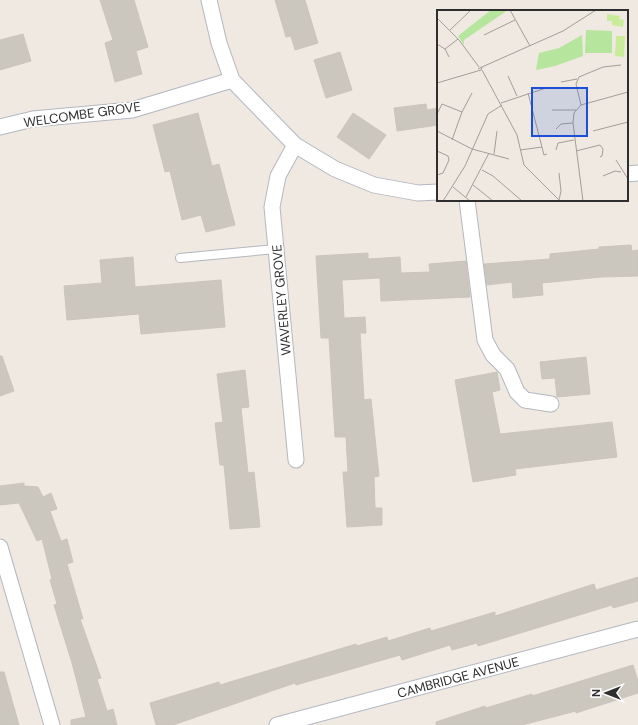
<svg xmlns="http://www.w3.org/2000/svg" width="638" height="725" viewBox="0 0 638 725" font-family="'DM Sans',sans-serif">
	<rect width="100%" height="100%" fill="#efe9e1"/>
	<path fill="#cbc7bf" stroke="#cbc5ba" d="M100,0H134L148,47L136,51L142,74L115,82L105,43L113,40Z
		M275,0H305L318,43L295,50L291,36L286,37Z
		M23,34L31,61L0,70V40Z
		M340,52L352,90L326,98L314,60Z
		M426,104L427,110L438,108V125L397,131L394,108Z
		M198,113L212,166L219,164L235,225L206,232L201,215L182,220L170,171L165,172L153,125Z
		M353,113L386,135L369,159L337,137Z
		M631,245L632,251L638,250V276L601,277L542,283L543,295L513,298L512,282L487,285L484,264L550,259V254L599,249V247Z
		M368,253V259L400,257L401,273L430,272L429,264L466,261L470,297L381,301L380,278L342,280L344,318L365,317L366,333H360L364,400L371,399L379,476L374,477L375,508H382V525L347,527L343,472H348L346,437H335L329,338H321L316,256Z
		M133,257L135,287L221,280L225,327L141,334L139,314L67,320L64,286L102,283L100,260Z
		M0,356H2L14,391L0,396Z
		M586,357L590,394L557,397L555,378L542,379L540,362Z
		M245,370L249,407L241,408L248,473L254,472L260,527L230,529L224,465H220L215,423L223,422L217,374Z
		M497,372L500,390L492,392L500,434L612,422L617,457L515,469L516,475L473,482L455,380Z
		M24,483V486L38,487L43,497L51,493L57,509L50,511L61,541L67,539L73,562L67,564L83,619H80L101,678L97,679L107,711L113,709L117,725H71V720L86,717L72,663L54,605L57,604L50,580L52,579L42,539L37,541L19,503L0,505V486Z
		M638,577V601L613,608L612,605L478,646L477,643L452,650L450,645L402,660L400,655L296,685L295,683L173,725H156L150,703L219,682L220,685L356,644L357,646L387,637L388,641L430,628L431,631L495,612V616L594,584L596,590Z
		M633,665L638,681V693L576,713V711L522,725H436V722L485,706L486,708L532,694V696Z
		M0,672H4L19,725H0Z"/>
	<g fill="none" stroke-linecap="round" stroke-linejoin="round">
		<defs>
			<path id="service" d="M180,258L276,249"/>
			<path id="minor" d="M209,0L219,43L232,80L295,145L335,169L374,185L418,193L438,192
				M0,127L33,119L132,110L232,80
				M295,145L278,176L272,207L296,460
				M627,174L638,173
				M467,200L485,340L493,355L507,369L517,392L525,400L551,404
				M0,547L52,725
				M277,725L638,629"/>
		</defs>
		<use href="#service" stroke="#b4b7c1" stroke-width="10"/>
		<use href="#minor" stroke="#b4b7c1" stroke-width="17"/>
		<use href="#service" stroke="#fff" stroke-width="8"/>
		<use href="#minor" stroke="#fff" stroke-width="15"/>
	</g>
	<g text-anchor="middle" stroke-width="3.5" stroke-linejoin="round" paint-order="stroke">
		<g font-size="13" fill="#2e2e2e" stroke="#fff">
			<text transform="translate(82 114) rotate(-8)" y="5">WELCOMBE GROVE</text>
			<text transform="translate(281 300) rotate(-95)" y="5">WAVERLEY GROVE</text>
			<text transform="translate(458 677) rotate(-15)" y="5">CAMBRIDGE AVENUE</text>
		</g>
	</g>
	<g transform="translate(437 10)">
		<rect width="191" height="191" fill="#efe9e1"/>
		<path d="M54,0H71L27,30V35L21,26ZM149,20L175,21V43H148ZM145,25L146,46L118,56L99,60L102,43L122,38Z" fill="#b6e59e"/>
		<path d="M170,4L183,6L182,9L187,10L186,17L175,15V11H170ZM179,26H188L187,47L178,46Z" fill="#c9ec9a"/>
		<path fill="none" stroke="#a29e99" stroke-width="1" d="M73,0L93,36M0,8L22,30L42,57M13,20L34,0M47,25L78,10M0,34L8,39L12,47M8,39L21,29M45,57L126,21L159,0M45,60L80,125L87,155L123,191M71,66L80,86M124,72L140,69M0,73L44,60L45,57L41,59M91,83L107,145L110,144M64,93L109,78M144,95L139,74L142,67L166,57L184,55M115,100H139M25,102L35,83M0,104L5,94L25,102L15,130M119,119L124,114L136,113M0,121L35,139L72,149M156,121L191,112M83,140L105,137M119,140L121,133L137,130M0,141L11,146L12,150L6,163L0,165M139,141L163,135L166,139L165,146L163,147M57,144L60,121M179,150L191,169M45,160L56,166L85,191M122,163L124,181L122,190M166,166L178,161L184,162M36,175L56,191M16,177L33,191M29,187L52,143M6,191L28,156L51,104L65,95M146,191L136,113L137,103L144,95L191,82"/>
		<path fill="#1d4ed8" fill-opacity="0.15" stroke="#1d4ed8" stroke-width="2" d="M95,78H150V126H95Z"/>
		<rect width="191" height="191" fill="none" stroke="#2e2e2e" stroke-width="2"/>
	</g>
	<g transform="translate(606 693) rotate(270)" stroke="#ffffff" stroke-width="3" paint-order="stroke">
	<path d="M0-3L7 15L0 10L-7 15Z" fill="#2e2e2e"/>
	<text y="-6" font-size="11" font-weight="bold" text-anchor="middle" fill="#2e2e2e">N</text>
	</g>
</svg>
